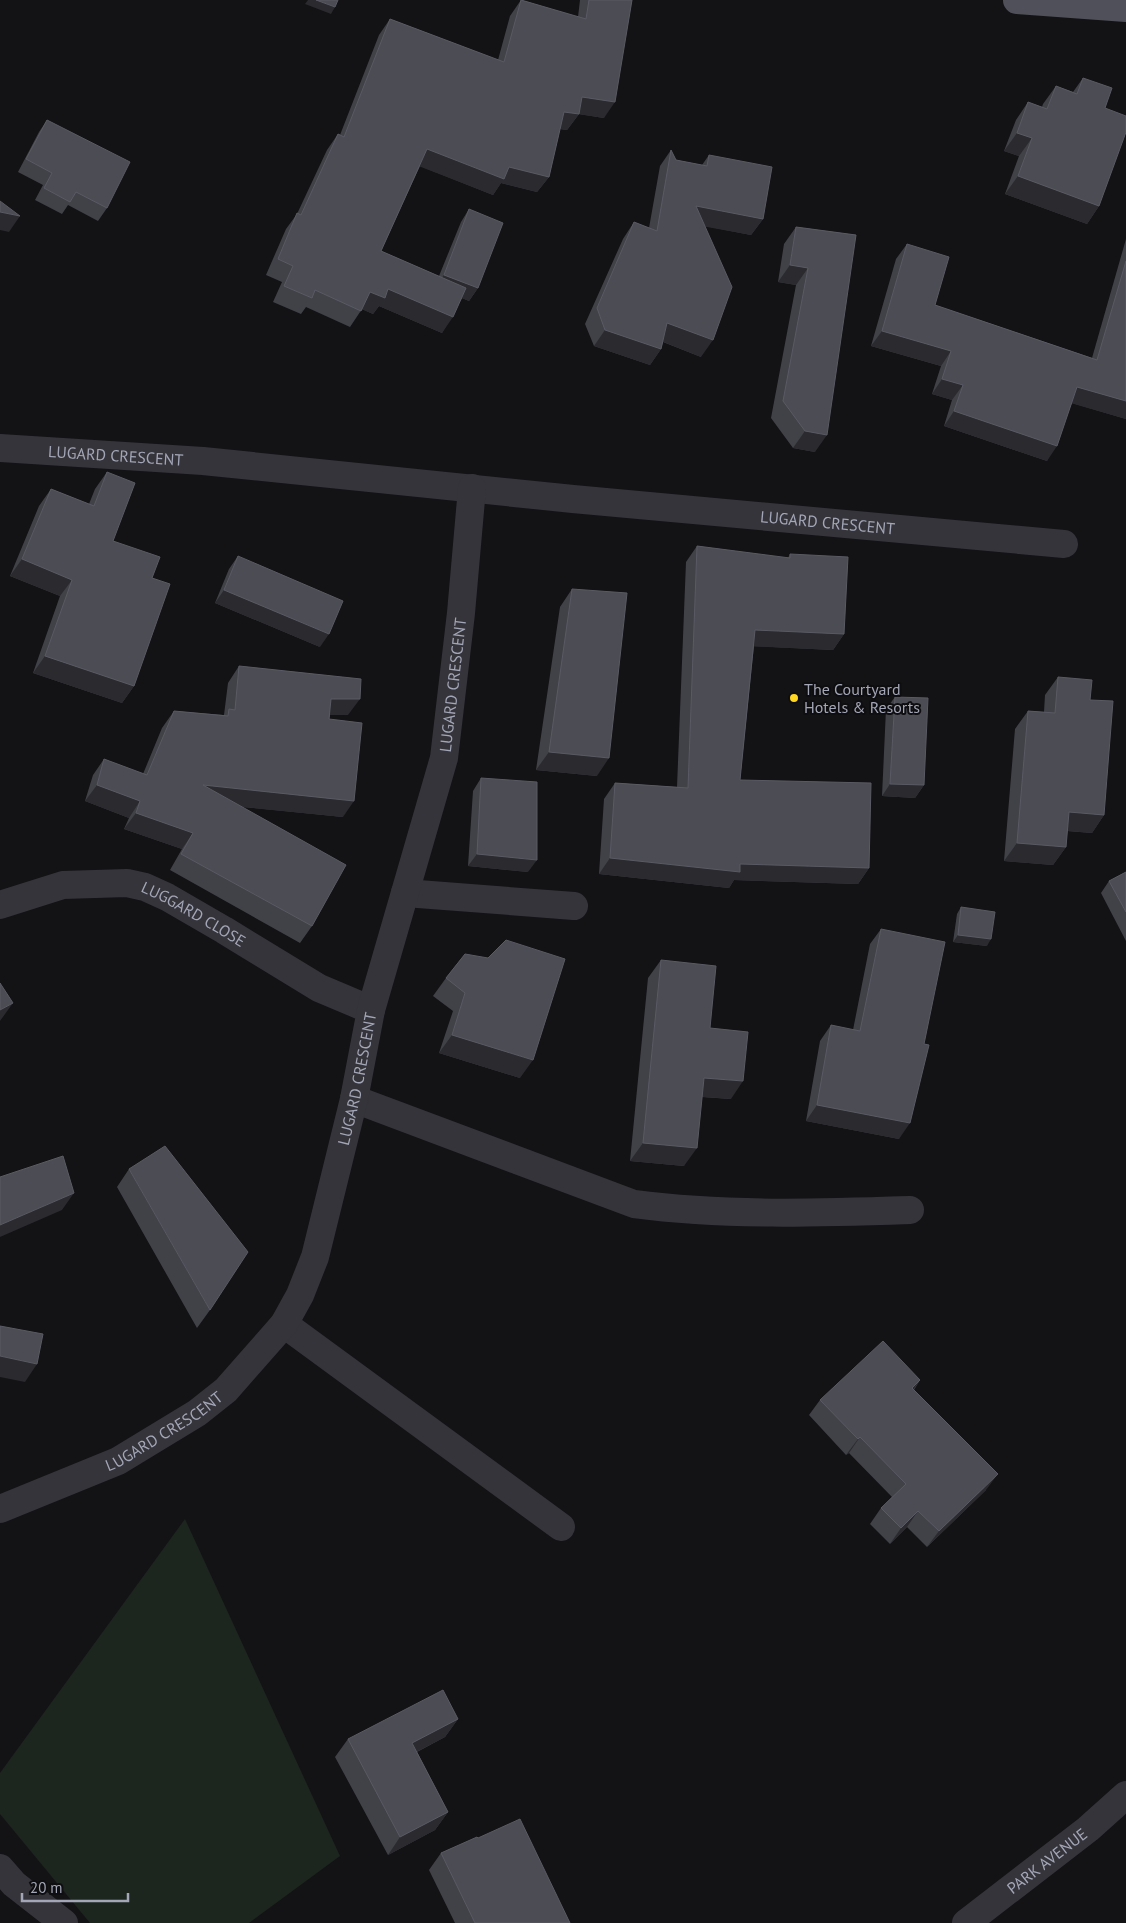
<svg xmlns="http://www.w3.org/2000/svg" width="1126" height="1923" viewBox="0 0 1126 1923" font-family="'PT Sans',sans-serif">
	<rect width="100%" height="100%" fill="#131315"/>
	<path fill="#1d251f" d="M185,1519L340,1856L249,1923H90L0,1814V1773Z"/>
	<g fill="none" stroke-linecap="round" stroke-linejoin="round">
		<g stroke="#34343a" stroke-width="28">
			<path id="s1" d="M0,448L203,461L573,499L1064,544"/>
			<path d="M405,893L574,906"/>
			<path id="s2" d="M0,905L63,885L127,883L145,887L167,897L224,930L319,988L371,1010"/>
			<path d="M354,1099L634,1204C725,1216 818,1213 910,1210"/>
			<path d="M284,1324L561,1527"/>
			<path id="s3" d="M0,1509L118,1461L197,1413L226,1390L284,1324L300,1295L315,1257L354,1099L371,1010L444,758L461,613L472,488"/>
			<path d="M0,1868L14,1884L64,1923"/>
			<path id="s4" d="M966,1923L1088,1829L1126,1795"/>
		</g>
		<path stroke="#4f505a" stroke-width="28" d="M1017,0L1126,8"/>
	</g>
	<path fill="#414248" d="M521,0L578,17L580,0H632L604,118L579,114L567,130L560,129L549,177L537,192L501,183L493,195L420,166L381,251L439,276L461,222L469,209L478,288L469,301L462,298L442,333L379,306L373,314L362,309L350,327L306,307L301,314L273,302L282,282L266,275L286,229L297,214L327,150L338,134L340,135L379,35L390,19L498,60L510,16Z
		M1083,78L1105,108L1099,206L1087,224L1005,194L1019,156L1004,151L1016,120L1028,102L1042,107L1043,104L1056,86L1073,92Z
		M47,120L107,208L98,221L68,205L62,214L35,200L43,185L18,172L39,132Z
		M671,150L676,160L702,165L709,155L763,219L751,235L705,226L701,357L663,342L661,349L650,365L594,346L585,324L623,239L634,222L649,228L660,166Z
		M796,227L856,235L815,452L793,448L771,418L796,285L778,282L784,244Z
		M1126,239V419L1072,403L1047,461L944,426L952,400L932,394L941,366L871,346L896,259L907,244L935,305L1092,358Z
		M107,472L113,541L152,578L134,686L122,703L33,673L60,596L10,576L39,506L51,489L89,504L95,489Z
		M697,546L788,558L790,554L844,634L833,650L754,646L740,780L869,868L858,884L734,880L729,888L599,874L604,799L615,783L677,787L686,562Z
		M238,556L320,647L215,603L229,569Z
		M572,589L597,776L536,770L560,607Z
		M239,666L348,715H330L329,719L343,817L243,807L312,926L300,943L170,870L182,849L124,829L129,818L85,801L93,775L104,759L143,774L162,728L174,711L224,715L228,683Z
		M1058,677L1090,700L1104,815L1092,833L1067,831L1066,847L1053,865L1004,861L1015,729L1028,711L1044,712L1045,695Z
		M895,697L924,785L915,798L882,796L886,709Z
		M481,778L528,872L468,866L473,791Z
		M1126,872V941L1101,893L1109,881Z
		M961,907L987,946L953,942L957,914Z
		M881,929L924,1044L899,1139L806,1121L820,1041L831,1025L853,1030L870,944Z
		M465,954L520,1078L439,1053L453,1011L433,996L446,978Z
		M661,960L710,1028L731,1099L702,1097L684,1166L630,1161L648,978Z
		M129,1169L210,1310L197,1328L117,1187Z
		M920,1380L914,1390L986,1490L927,1547L907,1527L890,1544L870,1524L881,1508L892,1497L849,1453L846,1455L809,1415L820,1400Z
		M458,1719L445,1737L417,1752L448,1812L435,1830L388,1855L335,1757L348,1739Z
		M478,1838L570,1923H455L429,1870L441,1853Z"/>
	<path fill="#2a2a2f" d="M308,0H316L335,7L331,14L305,4Z
		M582,97L615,102L604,118L571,113Z
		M564,112L579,114L567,130L553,128Z
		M1017,133L1032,138L1019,156L1004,151Z
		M427,149L509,167L549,177L537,192L501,183L493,195L416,165Z
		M1018,176L1099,206L1087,224L1005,194Z
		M696,206L763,219L751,235L685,223Z
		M0,212L20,216L9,232L0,230Z
		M790,265L808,268L796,285L778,282Z
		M444,275L478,288L469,301L435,287Z
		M388,289L453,317L442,333L379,306L373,314L359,308L370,292Z
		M667,323L713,340L701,357L656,339Z
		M605,330L661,349L650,365L594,346Z
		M882,331L951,351L941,366L871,346Z
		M942,379L963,385L952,400L932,394Z
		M1077,387L1126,401V419L1067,402Z
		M954,411L1057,446L1047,461L944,426Z
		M805,431L827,435L815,452L793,448Z
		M22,559L72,580L60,596L10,576Z
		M224,590L329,634L320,647L215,603Z
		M755,630L844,634L833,650L744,646Z
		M45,656L134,686L122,703L33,673Z
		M331,699H360L348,715H320Z
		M549,752L609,758L597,776L536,770Z
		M890,784L924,785L915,798L882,796Z
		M97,785L140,801L129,818L85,801Z
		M203,785L354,801L343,817L192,802Z
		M1069,812L1104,815L1092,833L1056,830Z
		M136,813L193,833L182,849L124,829Z
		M1017,843L1066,847L1053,865L1004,861Z
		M477,854L537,860L528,872L468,866Z
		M610,858L869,868L858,884L734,880L729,888L599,874Z
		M958,935L991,939L987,946L953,942Z
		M13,1003L0,1021V1010Z
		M452,1035L533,1060L520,1078L439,1053Z
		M704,1078L743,1081L731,1099L691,1096Z
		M817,1105L910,1123L899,1139L806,1121Z
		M643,1143L697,1148L684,1166L630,1161Z
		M74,1193L62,1210L0,1237V1225Z
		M0,1356L37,1364L25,1382L0,1377Z
		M920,1380L909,1396L912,1388Z
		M860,1437L849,1453L846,1455L858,1439Z
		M998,1474L986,1490L927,1547L939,1531Z
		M918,1511L907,1527L890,1544L901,1528Z
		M458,1719L445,1737L399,1761L412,1743Z
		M448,1812L435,1830L388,1855L400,1837Z"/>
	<path fill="#4c4c54" stroke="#5a5a64" d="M316,0H338L335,7Z
		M521,0L586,19L589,0H632L615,102L582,97L579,114L564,112L549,177L509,167L504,179L427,149L381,251L466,288L453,317L388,289L385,298L370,292L361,311L315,290L312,298L284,286L293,266L278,259L297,213L301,215L338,134L344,137L390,19L504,62Z
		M1083,78L1112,88L1105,108L1126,116V132L1099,206L1018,176L1032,138L1017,133L1028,102L1047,109L1056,86L1077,94Z
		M47,120L130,162L107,208L76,192L70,202L44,188L52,173L26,159Z
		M671,150L676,160L707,166L709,155L772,167L763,219L696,206L732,287L713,340L667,323L661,349L605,330L597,308L634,222L657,231Z
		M0,201L20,216L0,212Z
		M469,209L503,223L478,288L444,275Z
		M796,227L856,235L827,435L805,431L783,401L808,268L790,265Z
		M907,244L949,257L935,305L1097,360L1126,261V401L1077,387L1057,446L954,411L963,385L942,379L951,351L882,331Z
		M107,472L135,483L113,541L160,557L152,578L170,584L134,686L45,656L72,580L22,559L51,489L94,506Z
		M697,546L790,558V554L848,557L844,634L755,630L740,780L871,783L869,868L740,864V872L610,858L615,783L688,788Z
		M238,556L343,601L329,634L224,590Z
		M572,589L627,593L609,758L549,752Z
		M239,666L361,679L360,699H331L329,719L362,723L354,801L203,785L346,865L312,926L181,854L193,833L136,813L140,801L97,785L104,759L147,775L174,711L228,716L229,709L235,710Z
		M1058,677L1092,680L1090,700L1113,701L1104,815L1069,812L1066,847L1017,843L1028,711L1055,713Z
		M895,697L928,698L924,785L890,784Z
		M481,778L537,782V860L477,854Z
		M1126,872V912L1109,881Z
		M961,907L995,912L991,939L958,935Z
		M881,929L945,942L924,1044L929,1045L910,1123L817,1105L831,1025L860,1031Z
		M506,940L565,959L533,1060L452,1035L465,993L446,978L465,954L488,958Z
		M661,960L716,966L710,1028L748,1032L743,1081L704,1078L697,1148L643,1143Z
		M0,983L13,1003L0,1010Z
		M165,1146L248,1252L210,1310L129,1169Z
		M63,1156L74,1193L0,1225V1177Z
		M0,1326L43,1334L37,1364L0,1356Z
		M883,1341L920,1380L912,1388L998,1474L939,1531L918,1511L901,1528L881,1508L906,1484L860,1437L858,1439L820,1400Z
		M443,1690L458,1719L412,1743L448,1812L400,1837L348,1739Z
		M520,1819L570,1923H475L441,1853L477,1837L478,1838Z"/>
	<circle fill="#ffd721" stroke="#0e0e10" stroke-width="2" cx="794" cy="698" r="5"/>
	<g text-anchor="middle" stroke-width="4" stroke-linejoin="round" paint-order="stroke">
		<g font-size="16" fill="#a3a6b7" stroke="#0e0e10">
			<text dy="6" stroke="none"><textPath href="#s1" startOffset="116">LUGARD CRESCENT</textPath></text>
			<text dy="6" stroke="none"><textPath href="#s1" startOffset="831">LUGARD CRESCENT</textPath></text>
			<text dy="6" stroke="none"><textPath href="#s3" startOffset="1008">LUGARD CRESCENT</textPath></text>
			<text dy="6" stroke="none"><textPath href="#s2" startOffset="204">LUGGARD CLOSE</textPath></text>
			<text dy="6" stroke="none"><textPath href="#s3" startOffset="602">LUGARD CRESCENT</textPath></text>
			<text dy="6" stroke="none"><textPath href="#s3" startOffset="182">LUGARD CRESCENT</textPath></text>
			<text dy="6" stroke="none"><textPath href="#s4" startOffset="102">PARK AVENUE</textPath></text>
		</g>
		<g font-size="16" fill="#a3a6b7" stroke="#0e0e10" text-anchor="start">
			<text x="804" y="695">The Courtyard<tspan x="804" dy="18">Hotels &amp; Resorts</tspan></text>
		</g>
	</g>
	<path d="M22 1893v8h106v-8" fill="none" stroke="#a3a6b7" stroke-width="2.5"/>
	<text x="30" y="1893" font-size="15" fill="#a3a6b7" stroke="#0e0e10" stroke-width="4" paint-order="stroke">20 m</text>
</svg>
